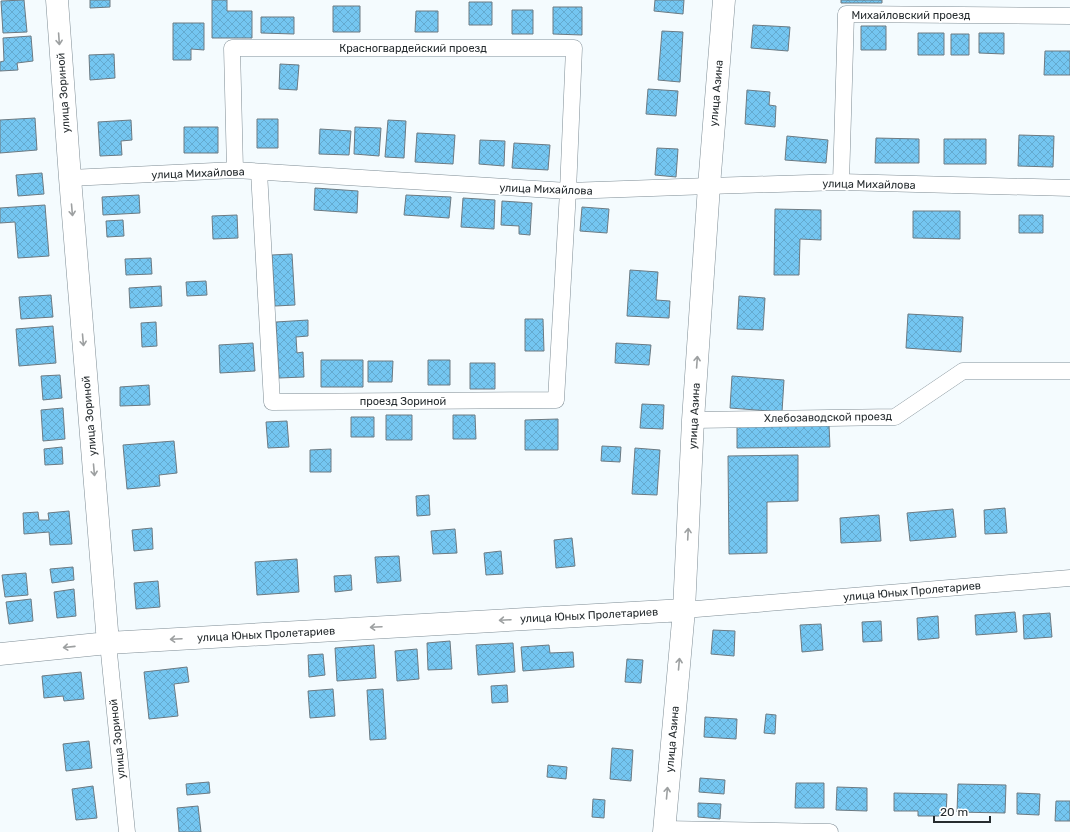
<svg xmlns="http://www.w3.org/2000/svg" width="1070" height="832" viewBox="0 0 1070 832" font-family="Rubik,sans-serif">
	<defs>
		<pattern id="building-cross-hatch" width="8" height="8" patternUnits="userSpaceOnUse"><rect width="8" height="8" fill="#74c6f1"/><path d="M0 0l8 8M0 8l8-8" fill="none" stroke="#64aacf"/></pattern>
	</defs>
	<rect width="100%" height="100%" fill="#f4fbfe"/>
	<path fill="url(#building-cross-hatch)" stroke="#6c7a82" d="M24,0L27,32L3,33L1,1Z
		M90,0H110V7L90,8Z
		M212,0H227V11H252V38H212Z
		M655,0H684L683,14L654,11Z
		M841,0H882V3H841Z
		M469,2H492V25H469Z
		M333,6H360V32H333Z
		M553,7H582V35L553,34Z
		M512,10H533V34H512Z
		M416,11H438V32H415Z
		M261,17H294V34L261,33Z
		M173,23H204V50L191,49V60H173Z
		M753,25L790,27L788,51L751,48Z
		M861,26H886V50H861Z
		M662,31L683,32L680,82L658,80Z
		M918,33H944V55H918Z
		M979,33H1004V54L979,53Z
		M951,34H969V55H951Z
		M31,36L33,61L17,63L18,70L0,71V62L4,61L3,38Z
		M1045,51H1070V75H1044Z
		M114,54L115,78L90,80L89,55Z
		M280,64L299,65L297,90L279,89Z
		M648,89L678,91L676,116L646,114Z
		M747,90L770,92L769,105L776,106L775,127L745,124Z
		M35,118L37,150L0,153V120Z
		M257,119H278V148H257Z
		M131,120L132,140L121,141L122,155L100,156L98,122Z
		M388,120L406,121L404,158L385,157Z
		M184,127H218V153H184Z
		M355,127L381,128L379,156L354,154Z
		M320,129L351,131L349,155L319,154Z
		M417,133L455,135L453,164L415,162Z
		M1019,135L1054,136L1053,167L1018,166Z
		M787,136L828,140L826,163L785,160Z
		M876,138L919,139V163H875Z
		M944,139H986V164H944Z
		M480,140L505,141L504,166L479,164Z
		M514,143L550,145L548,170L512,168Z
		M657,148L678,149L676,177L655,175Z
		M42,173L44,194L18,196L16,175Z
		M315,188L358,191L357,213L314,210Z
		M139,195L140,213L103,215L102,197Z
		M406,195L451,197L449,218L404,215Z
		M463,198L495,200L494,229L461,227Z
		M502,201L532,203L530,235L519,234V226L501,225Z
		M45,205L49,256L18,258L15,222L0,223V208Z
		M582,207L609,209L607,233L580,231Z
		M775,209L821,210V240L800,239L799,275H774Z
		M913,211H960V239L913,238Z
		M237,215L238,238L213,239L212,216Z
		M1019,215H1043V233H1019Z
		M123,220L124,236L107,237L106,221Z
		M292,254L295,305L275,306L272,255Z
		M151,258L152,274L126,275L125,259Z
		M630,270L658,272L656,300L670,301L669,318L627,316Z
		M206,281L207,295L187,296L186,282Z
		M161,286L162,306L130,308L129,288Z
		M51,295L53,317L21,319L19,297Z
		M739,296L765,298L763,330L737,329Z
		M908,314L963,317L961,352L906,348Z
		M525,319H543L544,351H525Z
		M308,320V336L296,337L297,353L303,352L304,377L279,378L276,322Z
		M156,322L157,346L142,347L141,323Z
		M53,326L56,363L19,366L16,329Z
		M253,343L255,371L220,373L219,345Z
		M616,343L651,345L649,365L615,363Z
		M321,360H363V387H321Z
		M428,360H450V385H428Z
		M368,361H393L392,382H368Z
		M470,363H495V389H470Z
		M60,375L62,398L43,400L41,376Z
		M732,376L784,380L782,412L730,408Z
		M149,385L150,405L120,406V387Z
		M642,404L664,405L663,429L640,428Z
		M63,408L65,439L43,441L41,410Z
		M386,415H412V440H386Z
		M453,415H475L476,439H453Z
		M351,417H374V437H351Z
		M558,419V450H525V420Z
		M287,421L289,447L268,448L266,422Z
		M829,425L830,447L737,448V426Z
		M174,441L177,473L159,475L160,486L127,489L123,445Z
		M602,446L621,447L620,462L601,461Z
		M62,447L63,464L45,465L44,449Z
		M635,448L660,450L657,495L632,494Z
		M331,449V472H310V450Z
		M798,455V501L767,502V553L729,554L728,456Z
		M429,495L430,515L417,516L416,496Z
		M1005,508L1007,533L985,534L984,510Z
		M953,509L956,537L910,541L907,513Z
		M69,511L72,544L50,545L49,532L24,534L23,513L38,512L39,520H49L48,513Z
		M879,515L881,541L841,543L840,518Z
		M152,528L153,549L134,551L132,530Z
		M455,529L457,553L433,554L431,531Z
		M572,538L575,566L556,568L554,540Z
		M501,551L503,574L486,575L484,553Z
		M399,556L401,581L377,583L375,557Z
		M297,559L299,592L257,595L255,562Z
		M73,567L74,580L52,583L50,569Z
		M26,573L28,595L5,597L2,575Z
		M351,575L352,590L335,592L334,576Z
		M158,581L160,607L136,609L134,583Z
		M74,589L76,616L57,618L54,592Z
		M31,599L33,621L9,624L6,602Z
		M1015,612L1017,632L976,635L975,615Z
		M1050,613L1052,637L1024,639L1023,615Z
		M938,616L939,638L918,640L917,618Z
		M881,621L882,641L863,642L862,622Z
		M821,624L823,650L802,652L800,625Z
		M713,630L735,631L734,656L711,654Z
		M450,641L452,669L428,670L427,643Z
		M513,643L515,672L478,675L476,645Z
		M374,645L376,678L337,681L335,648Z
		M549,645L550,653L573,652L574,667L523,671L521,647Z
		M417,649L419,679L397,681L395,651Z
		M323,654L325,675L309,677L308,655Z
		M627,659L643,660L641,683L625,682Z
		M187,667L189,682L174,684L178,716L149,719L144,672Z
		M81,672L84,699L64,701L63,696L44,698L42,676Z
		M507,685L508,702L492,703L491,686Z
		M333,689L335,716L310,718L308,691Z
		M383,689L386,739L370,740L367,690Z
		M766,714L776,715L775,734L764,733Z
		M705,717L737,719L736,739L704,737Z
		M89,741L92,768L66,771L63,744Z
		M612,748L633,750L631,781L610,779Z
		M548,765L567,767L566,779L547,777Z
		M700,778L725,780L724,794L699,792Z
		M209,782L210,793L187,795L186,784Z
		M796,783H824V808H795Z
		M958,784L1006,785L1005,813L957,812Z
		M93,786L97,818L76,820L72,789Z
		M837,787L867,788V811L836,810Z
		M894,793L947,794L946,816H918V811H894Z
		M1017,793L1040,794L1039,815L1017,814Z
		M593,799L605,800L604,818L592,817Z
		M1056,801H1070V821H1055Z
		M698,803L721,804L720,819L698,817Z
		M198,806L201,832H179L177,808Z"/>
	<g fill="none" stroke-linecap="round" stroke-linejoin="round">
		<defs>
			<path id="minor" d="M235,170L232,48H574L568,191L556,400L272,402L259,172
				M70,178L235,170L568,191L709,186L841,182L1070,188
				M841,182L846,14L1070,16
				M693,420L895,417L963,371H1070
				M684,610L1070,578
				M108,643L127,832
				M664,829L830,832"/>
			<path id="secondary" d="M57,0L70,178L108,643
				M0,654L108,643L684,610
				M664,832L684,610L693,420L709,186L724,0"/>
		</defs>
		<use href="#minor" stroke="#7f8d95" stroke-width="17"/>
		<use href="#secondary" stroke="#7f8d95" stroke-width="23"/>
		<use href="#minor" stroke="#fff" stroke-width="16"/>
		<use href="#secondary" stroke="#fff" stroke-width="22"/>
	</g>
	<defs><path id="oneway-shaft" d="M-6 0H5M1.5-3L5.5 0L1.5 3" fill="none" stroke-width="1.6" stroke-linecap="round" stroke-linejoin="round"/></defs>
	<g stroke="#9da0a1">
		<use href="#oneway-shaft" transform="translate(59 39) rotate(86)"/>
		<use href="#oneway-shaft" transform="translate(72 210) rotate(85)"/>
		<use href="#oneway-shaft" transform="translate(83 340) rotate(85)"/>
		<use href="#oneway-shaft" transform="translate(697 362) rotate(-86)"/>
		<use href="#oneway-shaft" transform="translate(94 470) rotate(85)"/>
		<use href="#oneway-shaft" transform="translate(688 534) rotate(-87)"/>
		<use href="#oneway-shaft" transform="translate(505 620) rotate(177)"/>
		<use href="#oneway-shaft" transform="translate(376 627) rotate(177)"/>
		<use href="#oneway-shaft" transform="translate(176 639) rotate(177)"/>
		<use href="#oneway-shaft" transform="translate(69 647) rotate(174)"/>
		<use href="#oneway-shaft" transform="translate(679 664) rotate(-85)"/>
		<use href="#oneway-shaft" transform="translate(667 793) rotate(-85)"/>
	</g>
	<g text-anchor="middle" stroke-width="3.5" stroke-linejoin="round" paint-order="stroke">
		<g font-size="11" fill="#262c2f" stroke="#fff">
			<text x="911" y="19">Михайловский проезд</text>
			<text x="413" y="52">Красногвардейский проезд</text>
			<text transform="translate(63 93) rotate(-94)" y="4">улица Зориной</text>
			<text transform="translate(716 93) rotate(-85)" y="4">улица Азина</text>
			<text transform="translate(198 173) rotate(-2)" y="4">улица Михайлова</text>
			<text transform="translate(869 184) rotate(1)" y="4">улица Михайлова</text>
			<text transform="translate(546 189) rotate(2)" y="4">улица Михайлова</text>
			<text x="403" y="405">проезд Зориной</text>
			<text transform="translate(89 416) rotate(-95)" y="4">улица Зориной</text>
			<text transform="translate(694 416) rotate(-87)" y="4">улица Азина</text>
			<text transform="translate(828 417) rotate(-1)" y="4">Хлебозаводской проезд</text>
			<text transform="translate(912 591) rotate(-5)" y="4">улица Юных Пролетариев</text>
			<text transform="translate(589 615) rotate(-3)" y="4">улица Юных Пролетариев</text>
			<text transform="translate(266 634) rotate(-3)" y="4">улица Юных Пролетариев</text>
			<text transform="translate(117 739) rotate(-96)" y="4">улица Зориной</text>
			<text transform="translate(672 739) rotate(-85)" y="4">улица Азина</text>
		</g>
	</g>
	<path d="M934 816v6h56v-6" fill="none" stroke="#262c2f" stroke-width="2"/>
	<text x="940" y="816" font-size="12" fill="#262c2f" stroke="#ffffff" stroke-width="3" paint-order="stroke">20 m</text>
</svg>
